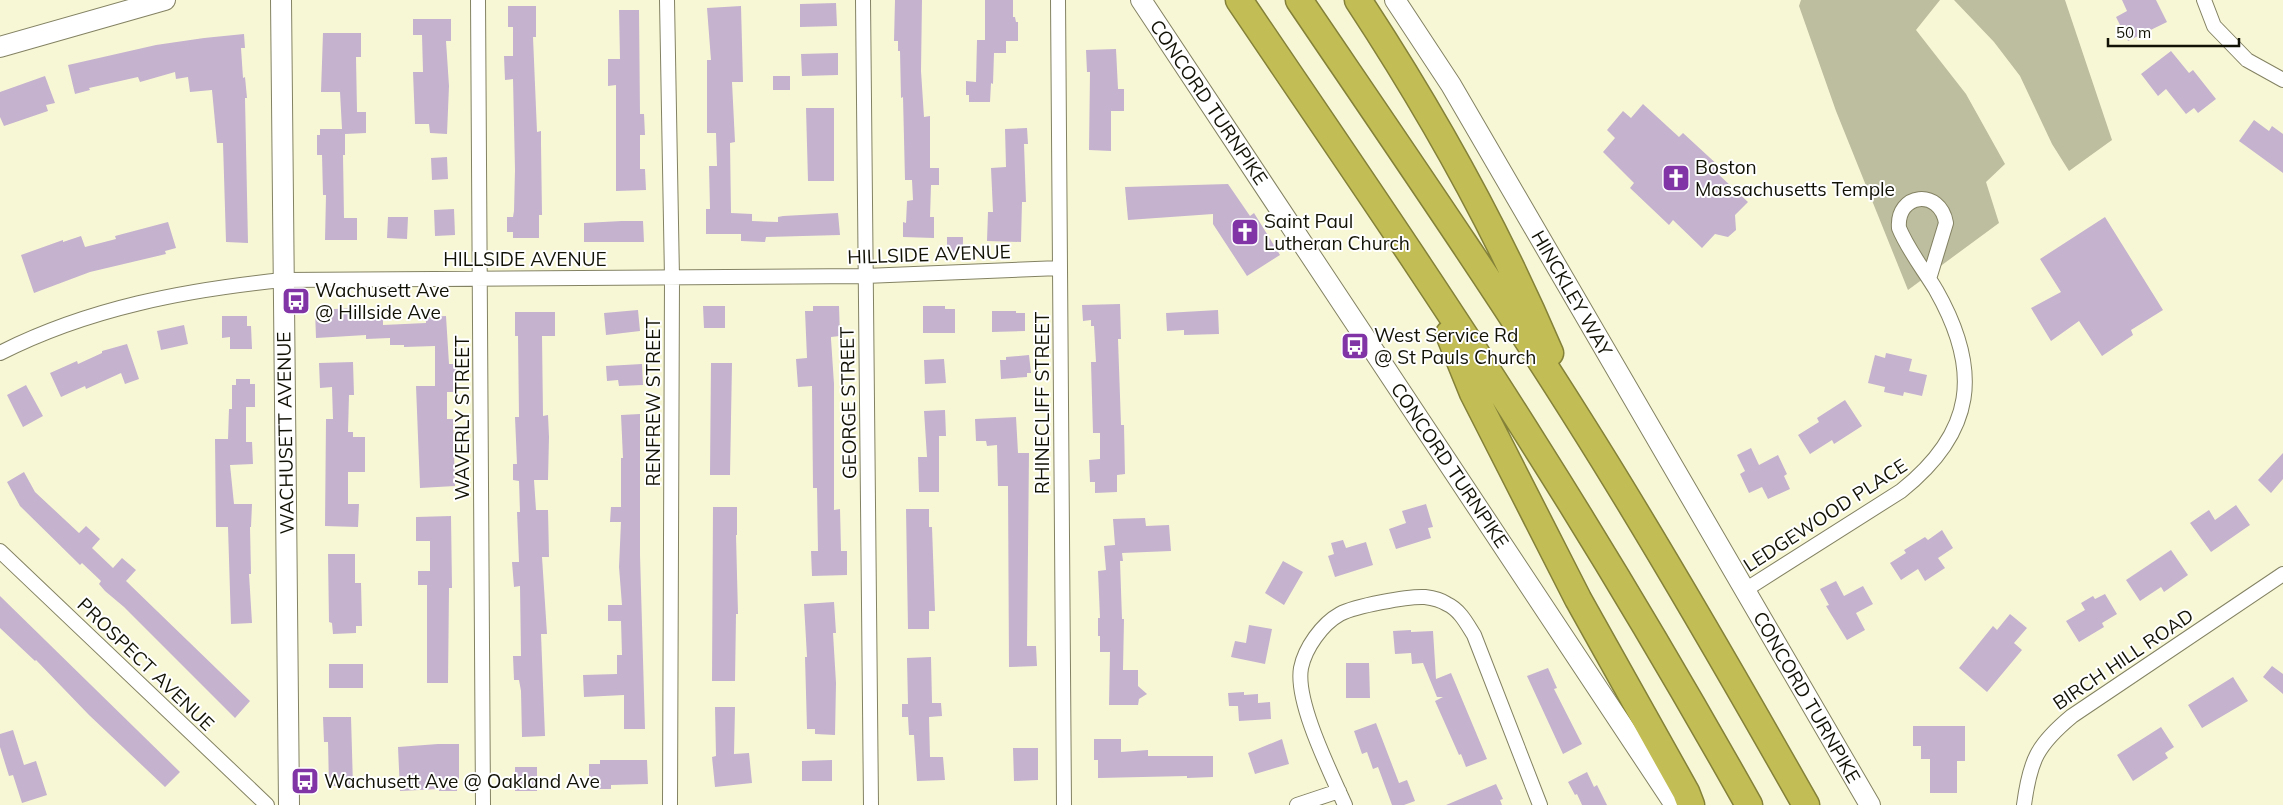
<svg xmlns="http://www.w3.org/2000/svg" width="2283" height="805" viewBox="0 0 2283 805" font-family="Mulish,sans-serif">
	<rect width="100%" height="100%" fill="#f8f7d5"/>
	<path fill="#bdbd9f" d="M1801,0H1940L1916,30L1966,94L2005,164L1986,182L1999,223L1908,290L1836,111L1799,6Z
		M1954,0H2065L2112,140L2069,171L2052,144L2020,76L1994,42Z"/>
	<path fill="#c4b2cf" d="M895,0H922L921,71L924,117L930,116V168H939V185H931L930,217H934V238L903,237V222L906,223L907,201L913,200L912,180H905L903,97L901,98L900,51H898V41H894Z
		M985,0H1013V17H1015L1016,22H1018V41H1006V53H994L993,84L991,83L990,102H969V95H966V81L976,82L977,40H985Z
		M2122,0H2156L2167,22L2128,41L2116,17L2127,11Z
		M836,3L837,26L800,27V4Z
		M508,6H536V37H533L537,132L541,131V144L542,215H539V238H513V232H507V217H513L514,211L515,170L513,79L505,80L504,56H513V27H508Z
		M741,6L743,82H732L735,142L730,143L731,213L752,214V221L778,222V217L783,216L838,213L840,235L766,237L765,242L741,241V234H706V209H710L709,166H717L716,133H707V60H711L707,8Z
		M619,10H639L640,114H644L645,135H640V169H645L646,190L616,191V85L608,86V59H620Z
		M413,19H451V41H446L449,86L447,134L430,133L429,124H415L413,72H423L422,35H413Z
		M323,33H361V57H356L357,112H366V133L345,134V155H343L344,218H357V240H325L326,195H323L322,155H317V135H320V129H342L340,92H321Z
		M244,34L245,48H241L243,78L245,77L247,98H245L248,243L226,242L223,143H217L212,90L190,92L188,77L176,79L175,72L140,82L138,77L89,88L90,90L75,94L68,65L156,45L204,38Z
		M1116,49L1118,89H1124V111H1111V151L1089,150L1090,72H1087L1086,50Z
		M2171,51L2189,73L2193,70L2216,99L2198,113L2194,108L2186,114L2166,89L2158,96L2141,74Z
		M838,53V75L802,76L801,54Z
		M45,76L55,103L46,105L48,111L4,126L0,117V92Z
		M773,76H790V90H773Z
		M1643,104L1679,137L1683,133L1721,168L1717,173L1748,202L1735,215L1736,230L1728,237L1715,234L1702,248L1673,220L1669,225L1630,188L1634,183L1603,152L1615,138L1607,130L1623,111L1631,118Z
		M806,108H834V181H808Z
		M2254,120L2269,131L2272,126L2283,134V173L2239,141Z
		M1027,128L1028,144H1024L1026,202H1022L1021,242L987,241L988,212H993L991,168L1006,167L1005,129Z
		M447,157L448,179L432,180L431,158Z
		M1228,184L1250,216L1254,213L1280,255L1247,276L1213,224V214L1128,220L1125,187Z
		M454,209L455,235L435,236L434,210Z
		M388,217H408L407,239L387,238Z
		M2105,217L2163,310L2131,330L2133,335L2102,356L2079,321L2051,341L2031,308L2061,292L2040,259Z
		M622,221H643L644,242H584V223Z
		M168,222L176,248L165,251L166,254L90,272L34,293L21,255L63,240V242L81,236L85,247L116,239L115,236Z
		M947,237H963V253H947Z
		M1120,304L1121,339H1118L1121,425H1124L1125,474L1117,475V492L1095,493V482H1090L1089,460L1100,459V433H1093L1091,362H1096L1094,326H1091V320L1083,321L1082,305Z
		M703,306H725V328H704Z
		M813,306H839L840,336L831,337V339L834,384V510L840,509L841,551H847V575L812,576L811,551H818L817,488H813L812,386L798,387L796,359L807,358L805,311H813Z
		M923,306H945V309H955V333H923Z
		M355,308V319L383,318V325L426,323V317L446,316L449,364H456V389L455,392H447V419H453L455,486L420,488L416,386H435V346L404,347V345H390V338L366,339V335L316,338L315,310Z
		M638,310L640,331L606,335L604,313Z
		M1218,310L1219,334L1184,335V330L1167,331L1166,313Z
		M992,311H1016V313H1025V331L992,332Z
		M515,312H555V336H542L543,416L548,415L549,437L548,480H534L536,510H548L549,557H542L547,634H541L545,736L522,737L521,691L519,680H514L513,656H521L520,586L514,587L512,562H519L517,512H520L519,481L513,480V464H517L515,417H519L518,336H515Z
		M222,316H247V326H251L252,349H230V337L222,338Z
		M184,325L188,344L161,350L157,331Z
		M127,344L139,379L125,384L121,373L86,389L85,386L61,397L50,373L77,361L78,364L102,353V351Z
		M1886,353L1912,359L1909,371L1927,375L1922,396L1904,392L1903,396L1884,392L1885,387L1868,383L1875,355L1885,358Z
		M1029,355L1031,373H1027V377L1001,379L1000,360H1006V357Z
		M944,359L946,383L925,384L924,360Z
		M353,362L354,395H349L348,432H353V437H365V472H348V504H359L358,527L325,526L326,419H333L332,387L320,388L319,363Z
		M711,363H732L730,475H710Z
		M642,364L643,385L619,386L618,380L607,381L606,366Z
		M236,379H250V384H255V407H246V442H252L253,464L230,465L234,504H252L251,527H250L251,574H249L252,623L231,624L228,527H216L215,439H228L229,409H232V385H236Z
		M26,385L43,416L23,427L7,395Z
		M1845,400L1862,426L1834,444L1832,440L1810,454L1798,435L1819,422L1817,418Z
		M945,410L946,436H939V492H919L918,457H927L924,411Z
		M640,414V555L645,729H624V695L584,697L583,675L617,674V655H622L621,621H608V605H622L619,567L621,522H610L611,507H621V458H623L621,415Z
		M1016,417L1018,453H1029L1027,646H1036L1037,666L1009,667L1008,486H998L997,445L987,446L986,441H976L975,419Z
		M1751,448L1759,465L1778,455L1787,474L1784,476L1790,489L1768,499L1762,487L1749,493L1740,474L1745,471L1737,455Z
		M2283,453V479L2271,493L2258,480Z
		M24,472L35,492L79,533L86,526L100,539L92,548L113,568L122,558L136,570L126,581L250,701L235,718L124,607L105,591L99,584L101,581L82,563L80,565L20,506L7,482Z
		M1426,504L1433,527L1428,528L1431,538L1396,549L1389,529L1406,523L1402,511Z
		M2236,505L2250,525L2211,552L2190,523L2209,510L2215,520Z
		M713,507H737V535H736L738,614H736L735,681H712Z
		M906,509H929V527H932L935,611H929V629H908Z
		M451,516L452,588H449L448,683H427V585H418V571H430V541H416V517Z
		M1145,518L1146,526L1169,525L1171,551L1122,553L1123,561H1120L1122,619H1124L1123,670H1138V686L1147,694L1139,699L1138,705H1109L1110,652H1100V636H1098V618H1100L1098,571L1106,570L1104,546L1115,545L1113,519Z
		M1942,530L1953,548L1938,558L1945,568L1925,581L1918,569L1901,580L1890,563L1906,553L1904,550L1925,537L1928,540Z
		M1343,540L1346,548L1366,542L1373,565L1335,577L1328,556L1334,554L1331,543Z
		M2171,550L2188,575L2164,592L2161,587L2140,601L2126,580Z
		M328,554H355V583H361L362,626H356V633L333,634L332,623L329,622Z
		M1283,561L1303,572L1284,605L1265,593Z
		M1836,581L1844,596L1863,586L1873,604L1856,613L1865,630L1847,640L1826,606L1829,605L1820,589Z
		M2105,594L2117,614L2102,623L2104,627L2079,642L2066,621L2085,610L2081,603L2093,596L2095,599Z
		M0,596L180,772L165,787L89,715L36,660L35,661L0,628Z
		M834,602L836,633H833L836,683L835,735L815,734V729H807L805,657H807L804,604Z
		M2010,614L2027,628L2014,643L2022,650L1987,692L1959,668L1993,626L1997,630Z
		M1249,625L1272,629L1265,664L1231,657L1235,641L1246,643Z
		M1411,630V632L1433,631L1436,679L1451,673L1487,759L1466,767L1461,754L1459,755L1435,701L1443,697H1437L1423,663L1412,664L1411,653L1395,654L1393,631Z
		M931,657L932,703H941L942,716L929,717L930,757H943L945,780L917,781L914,735H909L908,717H902V704H908L907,658Z
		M1346,663H1369L1370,698H1346Z
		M329,664H363V688H329Z
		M2272,666L2283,674V694L2263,677Z
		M1548,668L1557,688L1554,689L1582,744L1563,754L1527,676Z
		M2233,677L2248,701L2202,728L2188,705Z
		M1244,692V695L1258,694V703L1270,702L1271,719L1239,721L1238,706H1229L1228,693Z
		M715,707H735L734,754L749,753L752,783L715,787L712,757L716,756Z
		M323,717H351L353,786H329L328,742H324Z
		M1376,723L1399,783L1407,780L1415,801L1404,805H1392L1378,767L1373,769L1367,752L1362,754L1354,731Z
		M1913,726H1965V761H1957V793H1930V759H1921V746H1913Z
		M2161,727L2174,747L2165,753L2168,758L2133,781L2117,755Z
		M13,730L24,765L36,761L47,795L22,803L13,775L9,776L0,747V734Z
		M1094,739H1121V752L1148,750V756H1213V777L1187,778V776L1098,778V760H1094Z
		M1282,739L1289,764L1255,774L1248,753Z
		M438,744H459V784L457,785V791H439V789L400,791L398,747Z
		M1013,748H1038V780L1014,781Z
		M600,760H647L648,784L611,785V789H592V784H589V764H600Z
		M832,760V781H802V761Z
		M515,767H537V791H515Z
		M1587,772L1594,787L1597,785L1607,805H1582L1577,794L1575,795L1568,782Z
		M1496,784L1503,799L1500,800L1502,805H1446Z"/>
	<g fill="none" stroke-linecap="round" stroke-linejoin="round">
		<defs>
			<path id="street" d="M478,0L483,805
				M667,0L672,278L670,805
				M863,0L871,805
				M1058,0L1064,805
				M2204,0L2214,26L2247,60L2283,80
				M0,353C89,308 185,290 283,280L865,276L1060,268
				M0,551L267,805
				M1745,590L1901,491C1975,432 1982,371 1936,290C1924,270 1908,250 1899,228C1896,193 1940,188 1946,223L1929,279
				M1297,805L1339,791
				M1345,805C1331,773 1295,702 1301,668C1305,648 1322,624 1340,614C1355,606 1408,596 1425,597C1433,598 1441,600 1447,604C1460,610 1467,624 1474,635L1540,805
				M2024,805C2030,760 2037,745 2072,716L2283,574"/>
			<path id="secondary" d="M281,0L289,805
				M1141,0L1675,805
				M1395,0L1451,85L1870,805
				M0,47L165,0"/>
			<path id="highway" d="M1239,0C1339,148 1441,295 1536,447C1610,564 1681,684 1749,805
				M1299,0C1394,140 1490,279 1580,422C1659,547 1733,676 1806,805
				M1358,0C1431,111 1498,231 1550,353
				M1449,334L1473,393L1578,599L1686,792L1691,805"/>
		</defs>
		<use href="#street" stroke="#838263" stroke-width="16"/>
		<use href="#secondary" stroke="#838263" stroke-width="22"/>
		<use href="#highway" stroke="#848139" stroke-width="29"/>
		<use href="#street" stroke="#fff" stroke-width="14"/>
		<use href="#secondary" stroke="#fff" stroke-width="20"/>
		<use href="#highway" stroke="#c2bd54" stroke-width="26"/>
	</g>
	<defs>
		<symbol id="church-square" viewBox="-11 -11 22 22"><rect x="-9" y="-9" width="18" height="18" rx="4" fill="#8134a6" stroke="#fff"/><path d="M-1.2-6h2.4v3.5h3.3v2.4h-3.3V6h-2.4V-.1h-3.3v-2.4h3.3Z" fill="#fff"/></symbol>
		<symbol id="bus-square" viewBox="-11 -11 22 22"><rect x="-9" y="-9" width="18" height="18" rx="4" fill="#8134a6" stroke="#fff"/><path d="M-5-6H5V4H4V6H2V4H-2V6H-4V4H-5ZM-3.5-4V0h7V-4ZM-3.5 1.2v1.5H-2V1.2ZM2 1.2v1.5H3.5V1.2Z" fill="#fff"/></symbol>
	</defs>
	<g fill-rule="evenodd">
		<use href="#church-square" x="1660" y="162" width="32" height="32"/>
		<use href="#church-square" x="1229" y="216" width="32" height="32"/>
		<use href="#bus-square" x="280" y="285" width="32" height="32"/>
		<use href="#bus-square" x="1339" y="330" width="32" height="32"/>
		<use href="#bus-square" x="289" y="765" width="32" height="32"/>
	</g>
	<g text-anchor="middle" stroke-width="4" stroke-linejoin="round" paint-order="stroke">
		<g font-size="19" fill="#121206" stroke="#fff">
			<text transform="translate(1209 102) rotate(56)" y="7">CONCORD TURNPIKE</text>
			<text transform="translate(929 254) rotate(-2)" y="7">HILLSIDE AVENUE</text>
			<text x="525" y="266">HILLSIDE AVENUE</text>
			<text transform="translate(1572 293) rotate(60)" y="7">HINCKLEY WAY</text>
			<text transform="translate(653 402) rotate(-90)" y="7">RENFREW STREET</text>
			<text transform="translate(848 403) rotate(-91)" y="7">GEORGE STREET</text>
			<text transform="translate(1042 403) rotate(-90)" y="7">RHINECLIFF STREET</text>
			<text transform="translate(462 418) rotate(-90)" y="7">WAVERLY STREET</text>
			<text transform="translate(285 433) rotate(-91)" y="7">WACHUSETT AVENUE</text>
			<text transform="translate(1450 465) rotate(56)" y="7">CONCORD TURNPIKE</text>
			<text transform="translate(1825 515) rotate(-33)" y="7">LEDGEWOOD PLACE</text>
			<text transform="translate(2123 659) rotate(-34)" y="7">BIRCH HILL ROAD</text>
			<text transform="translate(146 664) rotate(44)" y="7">PROSPECT AVENUE</text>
			<text transform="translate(1807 697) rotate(60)" y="7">CONCORD TURNPIKE</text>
		</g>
		<g font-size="19" fill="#121206" stroke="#fff" text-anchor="start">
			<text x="1695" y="174">Boston<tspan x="1695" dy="22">Massachusetts Temple</tspan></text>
			<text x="1264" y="228">Saint Paul<tspan x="1264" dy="22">Lutheran Church</tspan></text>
			<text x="315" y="297">Wachusett Ave<tspan x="315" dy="22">@ Hillside Ave</tspan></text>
			<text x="1374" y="342">West Service Rd<tspan x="1374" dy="22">@ St Pauls Church</tspan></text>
			<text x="324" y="788">Wachusett Ave @ Oakland Ave</text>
		</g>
	</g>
	<path d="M2108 38v8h131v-8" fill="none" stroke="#121206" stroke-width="2.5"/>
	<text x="2116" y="38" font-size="15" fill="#121206" stroke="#ffffff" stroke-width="4" paint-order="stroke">50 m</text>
</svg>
